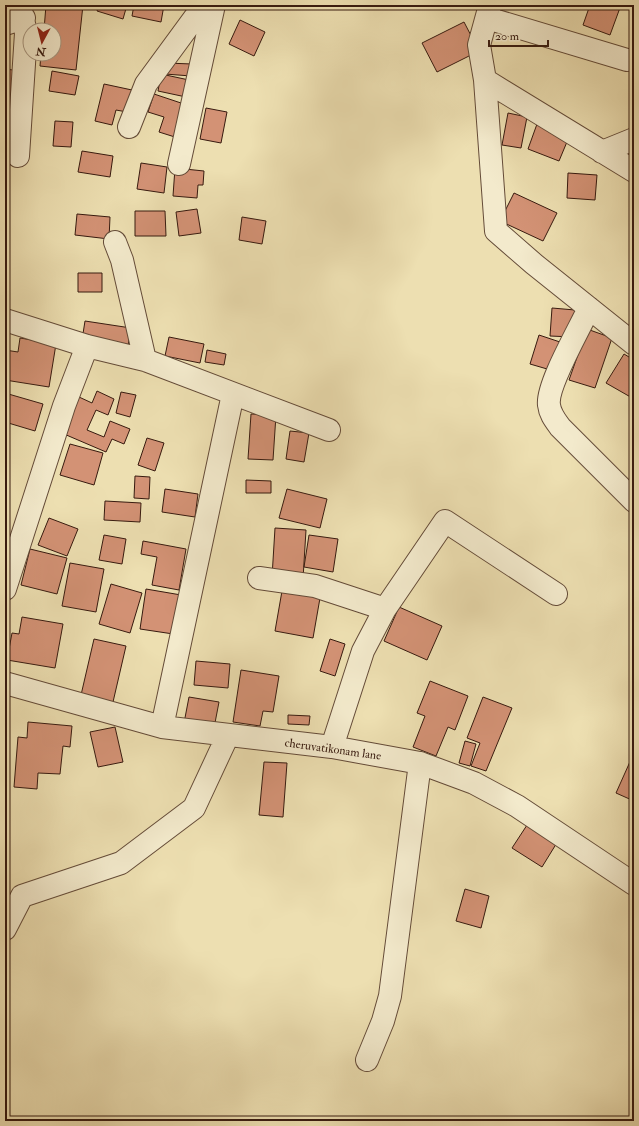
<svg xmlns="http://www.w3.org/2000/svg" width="639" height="1126" viewBox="0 0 639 1126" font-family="'IM FELL Double Pica',serif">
	<rect width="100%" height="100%" fill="#eddfb1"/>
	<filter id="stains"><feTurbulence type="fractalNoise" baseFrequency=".005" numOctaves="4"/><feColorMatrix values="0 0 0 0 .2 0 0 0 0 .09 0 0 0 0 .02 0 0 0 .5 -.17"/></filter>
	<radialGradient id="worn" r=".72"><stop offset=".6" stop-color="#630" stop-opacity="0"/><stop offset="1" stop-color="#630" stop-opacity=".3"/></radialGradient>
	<path fill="#d39275" stroke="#371a0f" d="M46,5H83L76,70L40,66L41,54H54V30H44Z
		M99,5H127L123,19L97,11Z
		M134,5H164L161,22L132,16Z
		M590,5H621L610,35L583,25Z
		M240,20L265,32L254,56L229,44Z
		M464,22L479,51L437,72L422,43Z
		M166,63L192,64L191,76L165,74Z
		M5,69L21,71L18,102L5,101Z
		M52,71L79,76L75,95L49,91Z
		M161,74L189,80L186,97L158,91Z
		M104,84L132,90L127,112L116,110L112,125L95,121Z
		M154,94L190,106L178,138L159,132L164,117L148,112Z
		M206,108L227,112L221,143L200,139Z
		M508,113L527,117L521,148L502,145Z
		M55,121L73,122L71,147L53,146Z
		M537,124L569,137L559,161L528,149Z
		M82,151L113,156L110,177L78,172Z
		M141,163L167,167L164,193L137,189Z
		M175,168L204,171L203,185H198L197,198L173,196Z
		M568,173L597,175L595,200L567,198Z
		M514,193L557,213L543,241L500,221Z
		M197,209L201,233L179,236L176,212Z
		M135,211H165L166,236H135Z
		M77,214L110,217L109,239L75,235Z
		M242,217L266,221L262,244L239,240Z
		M78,273H102V292H78Z
		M552,308L575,310L573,337L550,336Z
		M85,321L131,328L128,346L82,340Z
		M587,329L612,338L595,388L569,380Z
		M5,331L8,332L5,344Z
		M539,335L563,343L554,371L530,364Z
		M169,337L204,344L200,363L165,356Z
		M20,338L56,344L49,387L5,380V350L18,352Z
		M207,350L226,354L224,365L205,362Z
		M624,354L634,360V399L606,383Z
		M97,391L114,399L108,415L96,410L87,430L104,437L110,421L130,429L124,444L112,439L106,452L64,434L79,397L92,403Z
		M121,392L136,395L130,417L116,413Z
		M5,393L43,404L35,431L5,422Z
		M251,414L276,415L273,460L248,459Z
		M290,431L309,433L304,462L286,459Z
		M147,438L164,443L155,471L138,465Z
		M70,444L103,453L94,485L60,475Z
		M135,476L150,477L149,499L134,498Z
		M246,480L271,481V493H246Z
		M165,489L198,494L195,517L162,512Z
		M287,489L327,499L320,528L279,518Z
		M105,501L141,503L140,522L104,520Z
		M49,518L78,529L67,556L38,545Z
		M275,528L306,530L303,579L272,577Z
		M104,535L126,539L122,564L99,560Z
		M309,535L338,539L333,572L304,567Z
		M143,541L186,549L179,590L152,585L157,557L141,554Z
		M30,549L67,558L57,594L21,585Z
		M70,563L104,569L96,612L62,606Z
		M111,584L142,593L130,633L99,624Z
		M146,589L187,596L180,635L140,629Z
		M282,591L320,598L313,638L275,631Z
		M399,607L442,626L427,660L384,641Z
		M22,617L63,624L55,668L7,660L12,633L19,634Z
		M94,639L126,646L113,702L81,695Z
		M330,639L345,644L335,676L320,671Z
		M196,661L230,664L228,688L194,685Z
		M241,670L279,676L273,712L263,711L260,726L233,722Z
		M430,681L468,696L455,730L448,727L436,756L413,747L425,716L417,713Z
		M189,697L219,702L214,728L184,723Z
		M483,697L512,708L486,771L471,766L480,743L467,738Z
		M288,715L310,716L309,725L288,724Z
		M5,718H8L5,748Z
		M28,722L72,726L70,747L63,746L60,774L38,773L37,789L14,787L18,737L27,738Z
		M115,727L123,762L98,767L90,732Z
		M465,741L476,744L470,766L459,763Z
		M633,755L634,756V801L616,793Z
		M264,762L287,763L283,817L259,815Z
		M529,822L558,841L542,867L512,848Z
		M465,889L489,896L481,928L456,921Z"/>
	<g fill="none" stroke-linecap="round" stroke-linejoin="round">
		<defs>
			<path id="minor" d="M490,5L479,45L485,80L496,231L534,264L634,344
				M487,18L627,60
				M5,24L24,18
				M485,80L634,171
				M129,127L146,84L204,5
				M602,152L634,139
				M18,156L26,33L20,5
				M179,164L214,5
				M115,242L122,260L145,360
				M589,308C580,328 546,386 549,405C550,414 555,420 560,427L634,501
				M5,320L87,346L145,360L329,430
				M259,578L315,586L385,609L363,651L332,747
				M5,589L64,406L87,346
				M385,609L445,521L556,594
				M5,683L162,727L332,747L420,763L474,783L517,806L634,884
				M162,727L233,394
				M5,929L22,896L121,863L194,808L228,735
				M367,1060L383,1021L390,996L420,763"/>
		</defs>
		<use href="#minor" stroke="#644b38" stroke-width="24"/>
		<use href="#minor" stroke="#f3eacc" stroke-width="22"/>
	</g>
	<g text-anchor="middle" stroke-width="4" stroke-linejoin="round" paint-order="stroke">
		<g font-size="12" fill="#371a0f" stroke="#f3eacc">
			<text transform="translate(333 749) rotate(8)" y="4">cheruvatikonam lane</text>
		</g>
	</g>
	<rect width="639" height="1126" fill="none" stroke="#eddfb1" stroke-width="20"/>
	<rect x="6" y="6" width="627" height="1114" fill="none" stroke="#371a0f" stroke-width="2"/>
	<rect x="10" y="10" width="619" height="1106" fill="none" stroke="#371a0f"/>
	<g transform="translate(42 42) rotate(187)"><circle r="19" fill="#f3eacc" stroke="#a89780"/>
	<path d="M0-3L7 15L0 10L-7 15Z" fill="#8f2418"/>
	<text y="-6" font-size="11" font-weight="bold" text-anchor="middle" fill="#371a0f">N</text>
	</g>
	<path d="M489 40v6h59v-6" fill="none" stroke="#371a0f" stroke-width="2"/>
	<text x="495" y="40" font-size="12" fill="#371a0f" stroke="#f3eacc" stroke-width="3" paint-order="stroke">20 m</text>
	<rect width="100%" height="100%" filter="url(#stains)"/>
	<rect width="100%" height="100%" fill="url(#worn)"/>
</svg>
